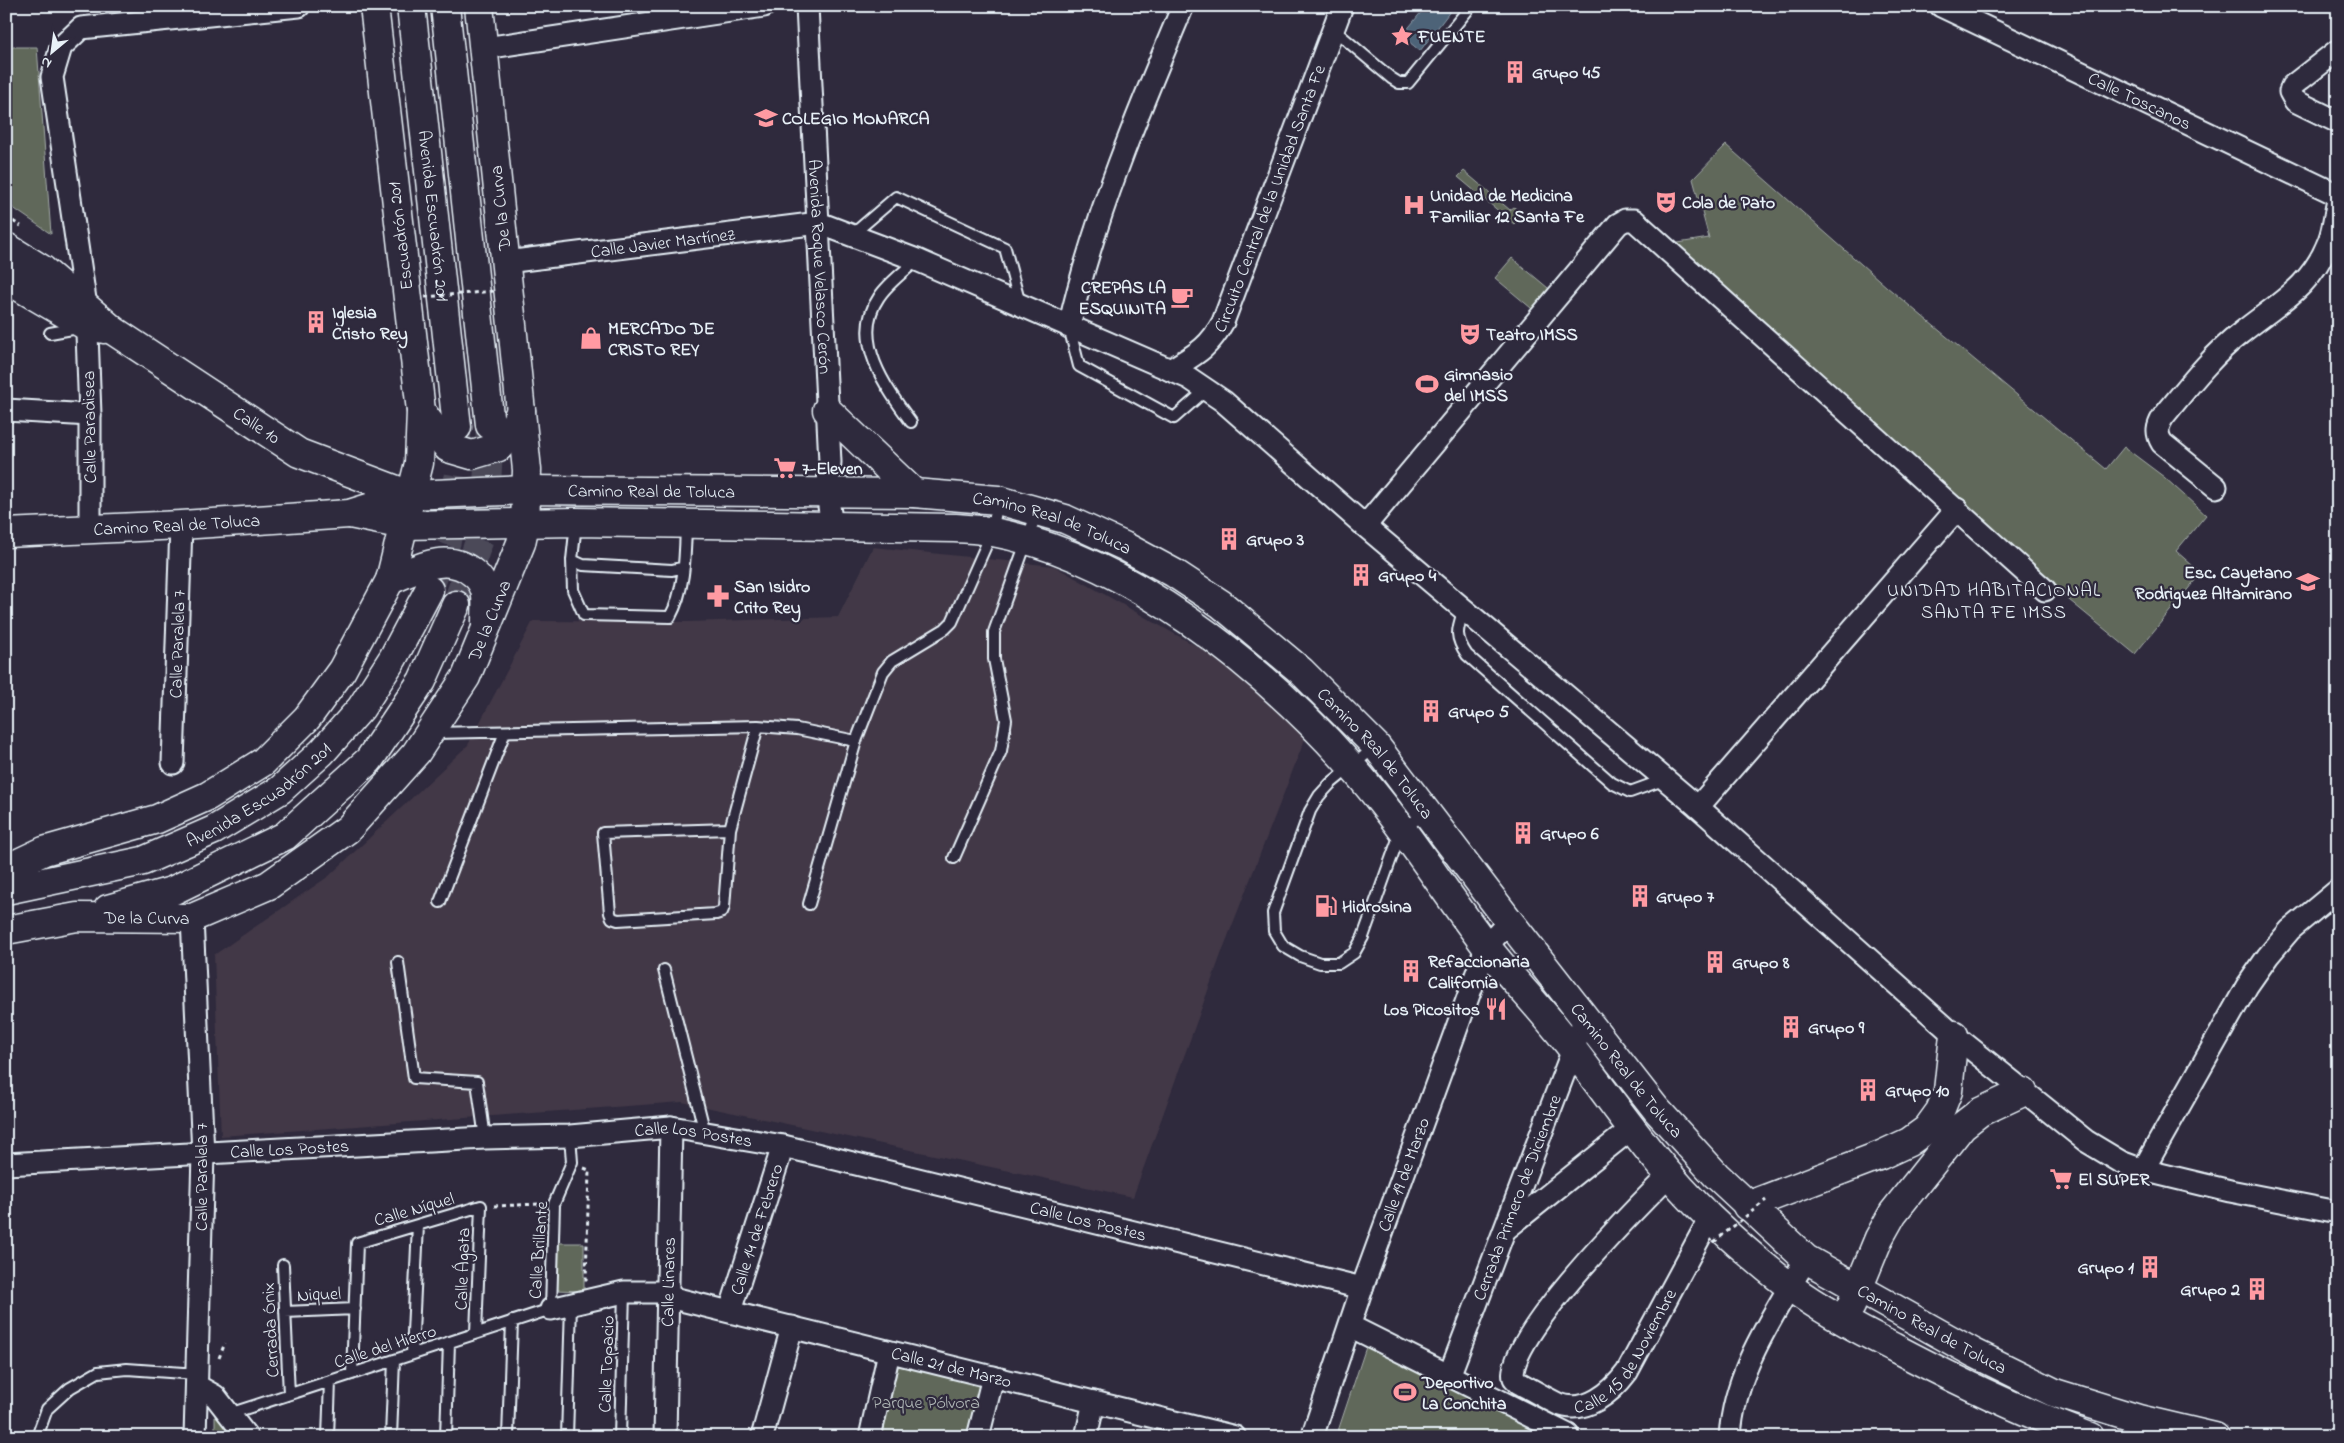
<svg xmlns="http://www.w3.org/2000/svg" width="2344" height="1443" viewBox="0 0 2344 1443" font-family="'Indie Flower',sans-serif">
	<rect width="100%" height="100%" fill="#2f2a3d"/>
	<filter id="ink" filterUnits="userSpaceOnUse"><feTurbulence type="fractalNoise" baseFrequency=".02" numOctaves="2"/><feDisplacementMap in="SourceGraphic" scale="10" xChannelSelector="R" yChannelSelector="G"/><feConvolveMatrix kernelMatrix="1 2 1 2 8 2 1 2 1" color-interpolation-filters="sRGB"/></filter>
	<g filter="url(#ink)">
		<path fill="#423847" d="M873,547L1054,566L1205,651L1312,721L1223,949L1133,1197L682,1102L221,1136L214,955L329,876L468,745L533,621L688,622L838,617Z"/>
		<path fill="#61685a" stroke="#a4aca9" d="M6,47H37L51,234L6,203Z
			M1726,145L1887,287L2106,469L2124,447L2164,477L2206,515L2176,551L2201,573L2135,654L2069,600L1672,255L1678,243L1709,238L1693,179Z
			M1464,171L1510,210L1514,207L1522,214L1514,224L1458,177Z
			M1512,258L1554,293L1537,313L1495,278Z
			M556,1243H584V1291L555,1290Z
			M1366,1347L1553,1437H1336Z
			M900,1359L986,1379L970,1437H881Z
			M215,1402L242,1437H215Z"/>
		<path fill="#4d6478" stroke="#8b9cab" d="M1426,6H1454L1420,51L1402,36Z"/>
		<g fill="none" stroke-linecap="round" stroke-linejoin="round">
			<path stroke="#4b4859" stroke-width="28" stroke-dasharray="28 14" stroke-linecap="butt" d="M431,584L447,541L458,474L457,428
				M456,605L485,525L490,427"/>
			<defs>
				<path id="lane" d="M1333,29L1391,78L1399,83H1408L1471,6
					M853,234L896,197L1005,248L1020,304
					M1069,327L1079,366L1174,418L1207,389
					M50,333L78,328
					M911,422C886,388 850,339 879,297C888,283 905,271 917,260
					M576,523L572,560L573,590L584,615L670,617C685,590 685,556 686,525
					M572,560L583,565L672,570L684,567
					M1464,609C1457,630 1454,636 1467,655L1612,783L1630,792L1666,779
					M434,733L758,726L797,729L856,741
					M1375,747L1330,784L1319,796L1310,811L1273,913L1274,931L1283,946L1300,956L1320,963H1339L1354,953L1363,937L1401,831L1425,813
					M730,829L724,907L722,912L716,914L618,920L612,918L610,913L603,833L730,829L758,726
					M954,858L1001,751L1006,720L994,659V632L1037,512
					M440,902L505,732
					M809,904L856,741L883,672L892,661L945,629L952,622L992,532L998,501
					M398,962L414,1078L477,1082L485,1138
					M664,970L705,1133
					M283,1265L289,1394
					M285,1312L355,1309
					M412,1354L418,1225
					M352,1374L357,1243L481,1206L476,1333
					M229,1414L551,1309L554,1204L572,1162L570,1136
					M37,1437L47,1409L70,1388L98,1372L127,1369L197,1374
					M328,1437L330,1381
					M391,1437L394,1360
					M446,1437L449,1342
					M508,1437L512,1321
					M567,1437L571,1305
					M620,1437L624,1292"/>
				<g id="street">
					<path id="s1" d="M807,6L830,462L827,492L832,527"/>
					<path id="s2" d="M1941,6L2338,195"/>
					<path d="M485,48L764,6"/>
					<path d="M2338,50L2292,86L2290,92L2295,101L2338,122"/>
					<path id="s3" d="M506,262L819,223L917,260L1189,378L1223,401L1365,526L1698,807L1954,1035L2086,1141L2121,1162L2143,1170L2230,1191L2338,1212"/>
					<path d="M1069,327C1094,217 1139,110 1183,6"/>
					<path id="s4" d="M1170,370C1196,354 1208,349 1223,322L1342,6"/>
					<path d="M6,410L90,415"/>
					<path d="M2216,487L2162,443C2156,433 2157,427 2163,417C2187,388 2211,356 2241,333C2278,303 2311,288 2329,241C2334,228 2335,213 2338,200"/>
					<path d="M1365,526L1618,224L1625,220H1634L2045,590"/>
					<path d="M90,529V415L86,306L52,77L61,47L81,28L299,6"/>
					<path id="s5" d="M173,763L181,525"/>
					<path d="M1698,807L1957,509"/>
					<path d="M192,918L203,1154L195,1437"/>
					<path id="s6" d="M6,1164L485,1138L570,1136L671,1127L783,1146L1362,1288"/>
					<path d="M2143,1170L2247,986L2268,956L2290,930L2338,890"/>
					<path id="s7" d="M1670,1174C1641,1203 1502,1342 1514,1378L1519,1383C1532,1390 1545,1398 1558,1404C1586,1415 1612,1392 1627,1372L1710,1218"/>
					<path d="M1506,1229L1631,1129"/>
					<path id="s8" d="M669,1297L1235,1437"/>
					<path d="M551,1309L624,1292H669"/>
					<path id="s9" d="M730,1311L783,1146"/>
					<path d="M1350,1326L1568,1435"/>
					<path id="s10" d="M1449,1376L1585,1018"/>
					<path d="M197,1386L215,1396L247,1437"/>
					<path id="s11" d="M665,1437L671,1127"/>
					<path d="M762,1437L792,1327"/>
					<path d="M870,1437L889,1352"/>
					<path d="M978,1437L993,1377"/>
					<path d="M1086,1437L1094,1402"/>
					<path id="s12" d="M1312,1437L1362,1288L1483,956L1487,946L1509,921"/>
					<path d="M1730,1437C1734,1370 1774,1315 1806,1259"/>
				</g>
				<g id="secondary">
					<path id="s13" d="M411,6L457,427"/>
					<path d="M445,6L490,425"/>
					<path id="s14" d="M6,247L43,270L114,331L299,453L410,495"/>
					<path d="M6,279L86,326L104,329"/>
					<path d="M827,410L914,493"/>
					<path d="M421,411L448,448L472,455L499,447L513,428L521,410"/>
					<path d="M350,514L404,525L576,522L955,528C968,529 981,529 993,532C1127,557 1262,666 1351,766C1401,822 1441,887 1486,946C1515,983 1549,1017 1577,1055C1619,1111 1659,1169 1710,1218C1734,1241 1762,1265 1789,1286C1821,1310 1857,1329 1893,1347C1957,1381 2022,1412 2090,1437"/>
					<path id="s15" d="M6,533L181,525L349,514L410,495L526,490L914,493L998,500L1065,519L1124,546L1174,573L1221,604L1301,671L1376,746L1509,921L1656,1109L1716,1175L1806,1259L1974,1353L2055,1393L2139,1419L2215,1437"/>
					<path d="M390,580C417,569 447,551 473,573C480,578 485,587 486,596C487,605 486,614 486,623"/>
					<path d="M6,869L44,851L157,819L208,796L263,762L307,718L342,670L390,580L419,463L421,411L374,6"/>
					<path id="s16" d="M6,890L143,861L214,830L280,790L322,752L361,708L393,658L429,590"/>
					<path d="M108,909L172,891L285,836L369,760L422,681L456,605"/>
					<path id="s17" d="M6,930L77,917L192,918L269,885L348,829L416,753L466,677L521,543L525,524L527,470L479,6"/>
					<path d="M1747,1206L1881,1155L1909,1142L1927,1129L1940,1111L1948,1091L1954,1035"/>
					<path d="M1851,1306L1879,1238L1893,1213L1962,1126L1980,1112L2023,1092"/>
				</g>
			</defs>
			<use href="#lane" stroke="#e8f1f8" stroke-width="14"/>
			<use href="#street" stroke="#e8f1f8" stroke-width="25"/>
			<use href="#secondary" stroke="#e8f1f8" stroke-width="31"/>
			<path stroke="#e8f1f8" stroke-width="3" stroke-dasharray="4 4" stroke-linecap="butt" d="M6,217L21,226
				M584,1168L589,1170L586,1281
				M494,1206L540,1204
				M219,1358L225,1343"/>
			<use href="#lane" stroke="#2f2a3d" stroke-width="10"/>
			<use href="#street" stroke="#2f2a3d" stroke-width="21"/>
			<use href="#secondary" stroke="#2f2a3d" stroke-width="28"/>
			<path stroke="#e8f1f8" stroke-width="3" stroke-dasharray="4 4" stroke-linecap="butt" d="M425,297L495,291
				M1714,1242L1766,1200"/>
		</g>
	</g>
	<defs>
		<symbol id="sight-bare" viewBox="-9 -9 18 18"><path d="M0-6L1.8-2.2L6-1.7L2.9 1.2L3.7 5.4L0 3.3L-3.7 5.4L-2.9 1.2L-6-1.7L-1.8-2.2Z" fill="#ff9aa2" stroke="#2f2a3d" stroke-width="2.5" paint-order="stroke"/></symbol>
		<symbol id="building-bare" viewBox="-9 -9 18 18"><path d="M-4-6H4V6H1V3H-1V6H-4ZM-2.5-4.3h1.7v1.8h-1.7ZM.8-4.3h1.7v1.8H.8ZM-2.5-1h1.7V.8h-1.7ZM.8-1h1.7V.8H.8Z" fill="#ff9aa2" stroke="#2f2a3d" stroke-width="2.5" paint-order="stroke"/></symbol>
		<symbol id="school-bare" viewBox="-9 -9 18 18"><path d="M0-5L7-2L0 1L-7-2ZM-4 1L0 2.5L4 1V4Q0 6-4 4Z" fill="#ff9aa2" stroke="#2f2a3d" stroke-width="2.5" paint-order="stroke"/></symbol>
		<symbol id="theatre-bare" viewBox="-9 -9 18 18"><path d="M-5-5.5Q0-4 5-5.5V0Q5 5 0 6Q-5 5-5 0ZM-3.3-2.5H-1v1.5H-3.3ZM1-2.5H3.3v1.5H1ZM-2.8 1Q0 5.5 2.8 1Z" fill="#ff9aa2" stroke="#2f2a3d" stroke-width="2.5" paint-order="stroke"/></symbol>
		<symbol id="hospital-bare" viewBox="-9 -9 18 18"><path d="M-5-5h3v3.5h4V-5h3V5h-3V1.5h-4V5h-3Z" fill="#ff9aa2" stroke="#2f2a3d" stroke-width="2.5" paint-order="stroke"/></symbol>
		<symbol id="cafe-bare" viewBox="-9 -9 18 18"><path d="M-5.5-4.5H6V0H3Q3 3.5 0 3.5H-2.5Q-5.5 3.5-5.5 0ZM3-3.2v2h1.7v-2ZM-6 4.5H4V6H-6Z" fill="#ff9aa2" stroke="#2f2a3d" stroke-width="2.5" paint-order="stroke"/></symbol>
		<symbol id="shop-bare" viewBox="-9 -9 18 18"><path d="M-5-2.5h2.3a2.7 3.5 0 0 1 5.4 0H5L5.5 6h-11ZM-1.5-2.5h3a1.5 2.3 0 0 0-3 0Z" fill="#ff9aa2" stroke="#2f2a3d" stroke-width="2.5" paint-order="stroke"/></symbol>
		<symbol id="stadium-bare" viewBox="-9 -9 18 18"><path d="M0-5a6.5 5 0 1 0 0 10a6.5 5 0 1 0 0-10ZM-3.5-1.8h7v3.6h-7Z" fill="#ff9aa2" stroke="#2f2a3d" stroke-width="2.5" paint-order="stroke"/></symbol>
		<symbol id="supermarket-bare" viewBox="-9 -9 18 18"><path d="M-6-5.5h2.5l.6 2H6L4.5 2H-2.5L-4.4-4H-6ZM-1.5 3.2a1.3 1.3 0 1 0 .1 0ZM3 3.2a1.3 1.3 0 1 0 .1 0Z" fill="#ff9aa2" stroke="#2f2a3d" stroke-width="2.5" paint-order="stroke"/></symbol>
		<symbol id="pharmacy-bare" viewBox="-9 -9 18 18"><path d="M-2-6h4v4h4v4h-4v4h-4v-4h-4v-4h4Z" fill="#ff9aa2" stroke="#2f2a3d" stroke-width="2.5" paint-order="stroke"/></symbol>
		<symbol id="fuel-bare" viewBox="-9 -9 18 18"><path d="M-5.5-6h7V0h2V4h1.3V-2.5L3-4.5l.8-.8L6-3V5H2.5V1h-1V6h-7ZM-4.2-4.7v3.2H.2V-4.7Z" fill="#ff9aa2" stroke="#2f2a3d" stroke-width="2.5" paint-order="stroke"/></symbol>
		<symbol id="restaurant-bare" viewBox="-9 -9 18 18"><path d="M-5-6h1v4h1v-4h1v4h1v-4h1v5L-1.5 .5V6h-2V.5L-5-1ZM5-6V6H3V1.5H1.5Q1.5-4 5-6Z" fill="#ff9aa2" stroke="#2f2a3d" stroke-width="2.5" paint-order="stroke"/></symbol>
	</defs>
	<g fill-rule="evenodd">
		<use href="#sight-bare" x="1386" y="20" width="32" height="32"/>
		<use href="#building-bare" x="1499" y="56" width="32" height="32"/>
		<use href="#school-bare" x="750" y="102" width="32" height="32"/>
		<use href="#theatre-bare" x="1650" y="186" width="32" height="32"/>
		<use href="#hospital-bare" x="1398" y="189" width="32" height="32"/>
		<use href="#cafe-bare" x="1166" y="281" width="32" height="32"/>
		<use href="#building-bare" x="300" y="306" width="32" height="32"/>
		<use href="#theatre-bare" x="1454" y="318" width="32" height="32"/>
		<use href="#shop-bare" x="575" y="322" width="32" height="32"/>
		<use href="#stadium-bare" x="1411" y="368" width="32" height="32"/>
		<use href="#supermarket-bare" x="769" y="452" width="32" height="32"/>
		<use href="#building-bare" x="1213" y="523" width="32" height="32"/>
		<use href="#building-bare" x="1345" y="559" width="32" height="32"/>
		<use href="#school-bare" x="2292" y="566" width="32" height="32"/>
		<use href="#pharmacy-bare" x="702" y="580" width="32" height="32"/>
		<use href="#building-bare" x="1415" y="695" width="32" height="32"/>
		<use href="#building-bare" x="1507" y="817" width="32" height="32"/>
		<use href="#building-bare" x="1624" y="880" width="32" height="32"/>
		<use href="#fuel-bare" x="1310" y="890" width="32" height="32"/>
		<use href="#building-bare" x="1699" y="946" width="32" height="32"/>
		<use href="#building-bare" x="1395" y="955" width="32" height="32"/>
		<use href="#restaurant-bare" x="1480" y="993" width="32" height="32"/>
		<use href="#building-bare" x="1775" y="1011" width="32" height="32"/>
		<use href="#building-bare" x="1852" y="1074" width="32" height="32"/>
		<use href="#supermarket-bare" x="2045" y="1163" width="32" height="32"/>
		<use href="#building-bare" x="2134" y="1251" width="32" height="32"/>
		<use href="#building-bare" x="2241" y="1273" width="32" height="32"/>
		<use href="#stadium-bare" x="1389" y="1376" width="32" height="32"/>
	</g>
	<g text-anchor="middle" stroke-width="4.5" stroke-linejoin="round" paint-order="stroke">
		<g font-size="18" font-weight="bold" fill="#e8f1f8" stroke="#2f2a3d" text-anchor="start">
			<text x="1418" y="42">FUENTE</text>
			<text x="1532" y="78">Grupo 45</text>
			<text x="782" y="124">COLEGIO MONARCA</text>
			<text x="1430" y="201">Unidad de Medicina<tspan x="1430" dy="21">Familiar 12 Santa Fe</tspan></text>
			<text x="1682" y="208">Cola de Pato</text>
			<text x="1166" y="293" text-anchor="end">CREPAS LA<tspan x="1166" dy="21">ESQUINITA</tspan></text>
			<text x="332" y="318">Iglesia<tspan x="332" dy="21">Cristo Rey</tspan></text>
			<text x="608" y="334">MERCADO DE<tspan x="608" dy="21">CRISTO REY</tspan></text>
			<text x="1486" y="340">Teatro IMSS</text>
			<text x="1444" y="380">Gimnasio<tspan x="1444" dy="21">del IMSS</tspan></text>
			<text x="802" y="474">7-Eleven</text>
			<text x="1246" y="545">Grupo 3</text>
			<text x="2292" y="578" text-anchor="end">Esc. Cayetano<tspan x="2292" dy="21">Rodriguez Altamirano</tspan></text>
			<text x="1378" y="581">Grupo 4</text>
			<text x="734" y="592">San Isidro<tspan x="734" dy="21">Crito Rey</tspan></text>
			<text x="1448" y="717">Grupo 5</text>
			<text x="1540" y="839">Grupo 6</text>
			<text x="1656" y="902">Grupo 7</text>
			<text x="1342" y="912">Hidrosina</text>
			<text x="1428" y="967">Refaccionaria<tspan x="1428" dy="21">California</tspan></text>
			<text x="1732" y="968">Grupo 8</text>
			<text x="1480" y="1015" text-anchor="end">Los Picositos</text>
			<text x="1808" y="1033">Grupo 9</text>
			<text x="1885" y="1096">Grupo 10</text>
			<text x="2078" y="1185">El SUPER</text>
			<text x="2134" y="1273" text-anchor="end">Grupo 1</text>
			<text x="2240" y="1295" text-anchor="end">Grupo 2</text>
			<text x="1422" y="1388">Deportivo<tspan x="1422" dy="21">La Conchita</tspan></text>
		</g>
		<g font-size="18" fill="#e8f1f8" stroke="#2f2a3d">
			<text dy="6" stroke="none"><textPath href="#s2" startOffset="220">Calle Toscanos</textPath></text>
			<text dy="6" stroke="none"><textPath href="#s4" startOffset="205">Circuito Central de la Unidad Santa Fe</textPath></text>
			<text transform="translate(500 208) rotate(-96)" y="6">De la Curva</text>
			<text dy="6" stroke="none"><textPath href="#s13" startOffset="211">Avenida Escuadrón 201</textPath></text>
			<text transform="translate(400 236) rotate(-97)" y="6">Escuadrón 201</text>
			<text dy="6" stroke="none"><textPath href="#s3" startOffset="158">Calle Javier Martínez</textPath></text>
			<text dy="6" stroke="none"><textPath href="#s1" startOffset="261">Avenida Roque Velasco Cerón</textPath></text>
			<text dy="6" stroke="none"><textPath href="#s14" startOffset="308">Calle 10</textPath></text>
			<text transform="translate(89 427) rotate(-91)" y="6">Calle Paradisea</text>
			<text dy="6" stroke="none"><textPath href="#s15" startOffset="649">Camino Real de Toluca</textPath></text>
			<text dy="6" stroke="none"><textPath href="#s15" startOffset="171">Camino Real de Toluca</textPath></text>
			<text dy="6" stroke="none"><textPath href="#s15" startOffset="1054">Camino Real de Toluca</textPath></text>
			<text dy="6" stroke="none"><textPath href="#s17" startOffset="622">De la Curva</textPath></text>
			<text dy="6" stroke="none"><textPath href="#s5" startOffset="119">Calle Paralela 7</textPath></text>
			<text dy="6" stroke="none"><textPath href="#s15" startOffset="1459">Camino Real de Toluca</textPath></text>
			<text dy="6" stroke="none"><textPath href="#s16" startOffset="274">Avenida Escuadrón 201</textPath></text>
			<text dy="6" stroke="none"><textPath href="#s17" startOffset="142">De la Curva</textPath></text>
			<text dy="6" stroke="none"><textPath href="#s15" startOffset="1864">Camino Real de Toluca</textPath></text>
			<text dy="6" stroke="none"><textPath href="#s6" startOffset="689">Calle Los Postes</textPath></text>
			<text dy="6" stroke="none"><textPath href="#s6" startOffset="284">Calle Los Postes</textPath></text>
			<text dy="6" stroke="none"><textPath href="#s12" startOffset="278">Calle 19 de Marzo</textPath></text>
			<text transform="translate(201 1177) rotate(-90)" y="6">Calle Paralela 7</text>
			<text dy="6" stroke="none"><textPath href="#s10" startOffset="191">Cerrada Primero de Diciembre</textPath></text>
			<text transform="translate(414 1209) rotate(-16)" y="6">Calle Níquel</text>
			<text dy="6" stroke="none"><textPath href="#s6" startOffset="1094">Calle Los Postes</textPath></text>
			<text dy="6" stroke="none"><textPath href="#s9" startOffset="86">Calle 14 de Febrero</textPath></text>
			<text transform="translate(538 1250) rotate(-86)" y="6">Calle Brillante</text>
			<text transform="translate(462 1269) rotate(-88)" y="6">Calle Ágata</text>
			<text dy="6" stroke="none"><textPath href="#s11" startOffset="155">Calle Linares</textPath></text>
			<text transform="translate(319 1294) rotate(-3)" y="6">Niquel</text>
			<text dy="6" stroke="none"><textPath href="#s15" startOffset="2269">Camino Real de Toluca</textPath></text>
			<text transform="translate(270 1330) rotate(-93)" y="6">Cerrada Ónix</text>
			<text dy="6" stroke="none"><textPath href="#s7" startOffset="408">Calle 15 de Noviembre</textPath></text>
			<text transform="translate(385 1346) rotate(-18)" y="6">Calle del Hierro</text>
			<text transform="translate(606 1364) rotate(-88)" y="6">Calle Topacio</text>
			<text dy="6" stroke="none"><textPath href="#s8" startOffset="291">Calle 21 de Marzo</textPath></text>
		</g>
		<g font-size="18" fill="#b2bab9" stroke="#2f2a3d">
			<text x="926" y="1408">Parque Pólvora</text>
		</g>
		<g font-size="19" letter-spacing="1" fill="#e8f1f8" stroke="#2f2a3d">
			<text x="1994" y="596">UNIDAD HABITACIONAL<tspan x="1994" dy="22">SANTA FE IMSS</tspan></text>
		</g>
	</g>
	<rect width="2344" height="1443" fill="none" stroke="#2f2a3d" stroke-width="25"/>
	<rect x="12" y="12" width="2319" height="1418" fill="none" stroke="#e8f1f8" stroke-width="2" filter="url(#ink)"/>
	<g transform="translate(52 52) rotate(209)" stroke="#2f2a3d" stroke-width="4" paint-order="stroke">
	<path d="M0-4L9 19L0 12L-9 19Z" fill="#e8f1f8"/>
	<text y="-8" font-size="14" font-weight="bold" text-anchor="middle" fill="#e8f1f8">N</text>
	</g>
</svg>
